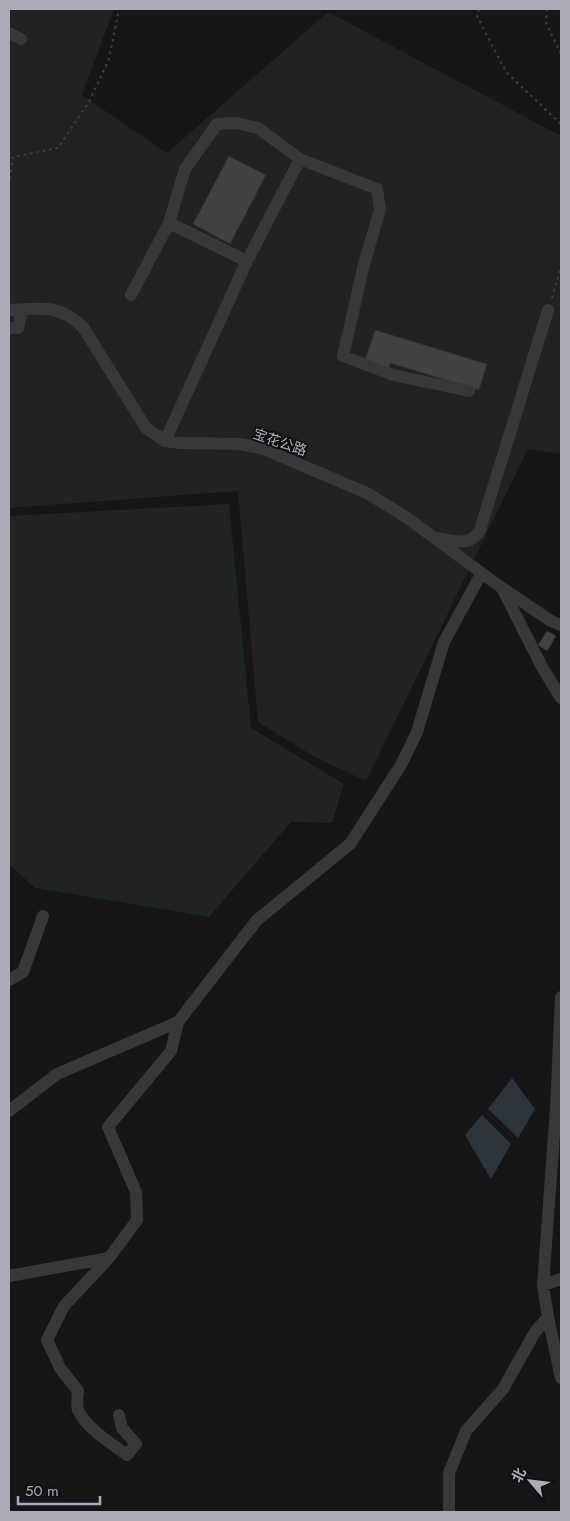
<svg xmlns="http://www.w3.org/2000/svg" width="570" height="1521" viewBox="0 0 570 1521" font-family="Jost,'Noto Sans SC',sans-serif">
	<rect width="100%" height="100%" fill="#161618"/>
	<path fill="#222225" d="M9,9H114L82,95L167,153L328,12L561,136V311L559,321L561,322V454L528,449L366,781L315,757L258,722L238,491L9,508Z"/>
	<path fill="#1e261f" d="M229,504L251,728L344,784L332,823L291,822L209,917L35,888L9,864V516Z"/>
	<path fill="#2c353c" d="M512,1078L535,1109L518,1138L488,1109Z
		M482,1115L511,1144L491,1179L465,1135Z"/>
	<path fill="#404145" stroke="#303034" d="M229,156L266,175L230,244L193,224Z
		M375,330L487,364L479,390L390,363L389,368L365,361Z
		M547,631L556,636L547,651L538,645Z"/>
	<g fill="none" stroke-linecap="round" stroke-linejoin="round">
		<path stroke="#3d3f44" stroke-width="2" stroke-dasharray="2.5 4" stroke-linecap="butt" d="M479,9L477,16L506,72L561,124
			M547,9L546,23L561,54
			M9,185L13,157L58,148L89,102L109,59L119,9
			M552,298L561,267"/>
		<path stroke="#37383d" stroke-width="12" d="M9,33L21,39
			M169,223L247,261
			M131,295L169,223L185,169L217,124L236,123L258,128L300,159L377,189L380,210L364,264L343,356L393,375L469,391
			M9,310C41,309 58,303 83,327L146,428L165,441L180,443L240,444L261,448L367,493L406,517L502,588L551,621L561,625
			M9,328H18L22,310
			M165,441L247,261L300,159
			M436,538C453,540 470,548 480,530L548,310
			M503,590L542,667L561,698
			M9,980L23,972L43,916
			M561,997L556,1108L543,1285L548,1317L561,1378
			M9,1111L57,1074L178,1022L257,920L350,844L401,765L417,732L444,642L481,574
			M109,1258L64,1306L47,1340L60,1368L78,1391C78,1396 76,1405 78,1410C86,1428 112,1444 127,1455L136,1444L122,1428L119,1415
			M9,1276L109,1258L137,1220L136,1192L108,1127L171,1051L178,1022
			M543,1285L561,1279
			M449,1512V1473L466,1431L503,1389L535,1332L548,1317"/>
	</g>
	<g text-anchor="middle" stroke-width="4" stroke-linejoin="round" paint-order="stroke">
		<g font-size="14" fill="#a8adb8" stroke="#111113">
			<text transform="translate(280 442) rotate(19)" y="5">宝花公路</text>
		</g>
	</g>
	<rect width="570" height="1521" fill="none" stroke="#a8adb8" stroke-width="20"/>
	<g transform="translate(530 1481) rotate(298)" stroke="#111113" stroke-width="4" paint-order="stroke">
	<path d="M0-4L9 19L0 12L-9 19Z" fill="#a8adb8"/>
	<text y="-8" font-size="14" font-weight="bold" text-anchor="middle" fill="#a8adb8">北</text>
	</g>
	<path d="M18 1496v8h82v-8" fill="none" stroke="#a8adb8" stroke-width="2.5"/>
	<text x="25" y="1496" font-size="15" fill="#a8adb8" stroke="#111113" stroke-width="4" paint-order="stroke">50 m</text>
</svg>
